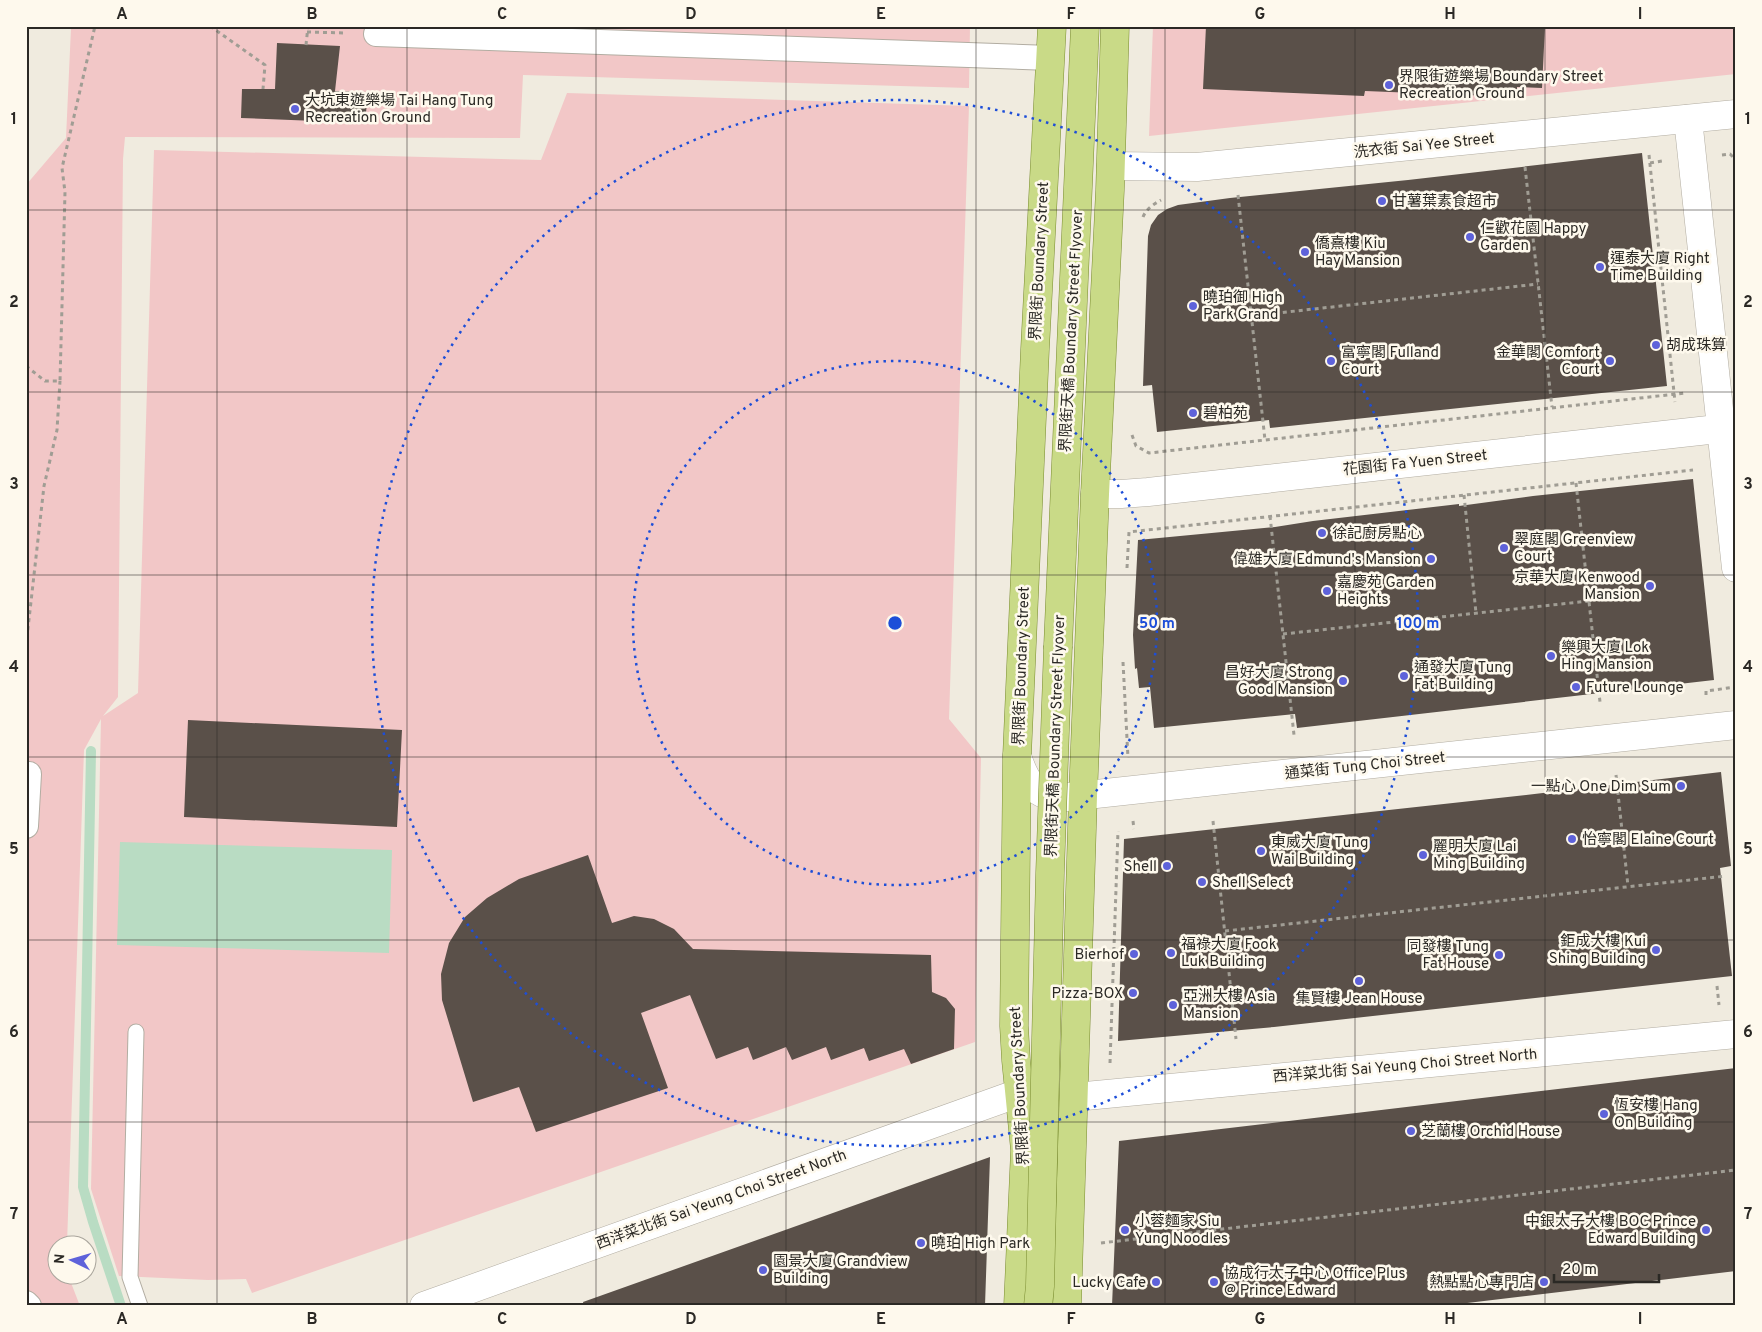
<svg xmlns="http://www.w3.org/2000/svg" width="1762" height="1332" viewBox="0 0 1762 1332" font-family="Overpass,'Noto Sans TC',sans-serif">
	<rect width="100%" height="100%" fill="#f0ebdf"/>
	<path fill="#f2c7c7" d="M47,26H970L969,88L523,75L520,138L125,137L123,159L118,697L103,716L138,693L154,150L541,160L567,93L969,106L949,719L981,758L975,1042L252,1293L246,1279L208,1280L119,1276L91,1189L101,719L84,750L67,1244H58V1274L68,1275L80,1306H26V185L66,138L71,28Z
		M1153,26H1736V74L1149,136Z"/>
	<path fill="#b9dcc3" d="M120,842L392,850L389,953L117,945Z"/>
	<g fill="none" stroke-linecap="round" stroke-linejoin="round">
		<path stroke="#b9dcc3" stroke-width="10" d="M91,751L83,1187L93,1222L121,1306"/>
	</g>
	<path fill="#5a5049" d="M1206,26H1545L1542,88L1517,87V97L1365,91L1364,96L1203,89Z
		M277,43L340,46L335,91L368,92L365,123L241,118L242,89H275Z
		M1642,153L1667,386L1270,428L1269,420L1157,432L1152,385L1143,386L1148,236L1151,225L1158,215L1167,209L1178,205L1230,198L1408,180Z
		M1693,479L1714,680L1297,728L1295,714L1154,728L1150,687L1139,688L1137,668L1135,669L1133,635L1138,540L1275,527L1313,521L1459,504V506L1533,496Z
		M188,720L402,730L397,827L184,817Z
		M1721,772L1731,866L1720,868L1732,976L1274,1027L1118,1041L1124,839L1526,795Z
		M588,855L612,923L634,916L654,919L674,929L693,949L931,955L932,992L946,998L955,1009L954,1049L911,1064L904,1049L869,1061L864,1048L831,1060L826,1047L792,1060L786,1047L753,1060L748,1047L716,1059L690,995L641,1013L668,1088L536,1132L519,1087L473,1102L442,1000L441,974L449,943L465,917L487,898L519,879Z
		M1736,1068V1271L1442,1306H1112L1119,1141Z
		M990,1157L985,1306H584L583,1302Z"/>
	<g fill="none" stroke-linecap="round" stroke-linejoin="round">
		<defs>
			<path id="service" d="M136,1032L130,1277L140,1306"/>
			<path id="pedestrian" d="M376,34L1050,58
				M26,826L29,774
				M26,1303L29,1306"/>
			<path id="minor" d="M1688,119L1736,568
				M1095,494H1121L1148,492L1736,427
				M424,1306L1019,1093"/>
			<path id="tertiary" d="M1111,166L1197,167L1736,114
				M1017,756C1025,780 1032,794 1059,798L1736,725
				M1075,1097L1736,1034"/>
			<path id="primary" d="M1058,646L1085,26
				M1018,1306L1025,1150L1016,1060L1014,1026L1017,756L1035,349L1052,26
				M1067,1306L1083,796L1095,494L1110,190L1115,26"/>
		</defs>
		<use href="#service" stroke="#b2ada2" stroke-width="17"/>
		<use href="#pedestrian" stroke="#b2ada2" stroke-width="26"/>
		<use href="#minor" stroke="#b2ada2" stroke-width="29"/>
		<use href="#tertiary" stroke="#b2ada2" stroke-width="29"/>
		<use href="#primary" stroke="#7a8c31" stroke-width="29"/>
		<path stroke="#a09d94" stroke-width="3" stroke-dasharray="4 4" stroke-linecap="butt" d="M210,26L265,65L263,89
			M307,32L347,33
			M306,45L308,26
			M1649,155L1675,402
			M1722,155L1730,154L1736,160
			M1650,163L1662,161
			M1525,167L1552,407
			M1238,195L1265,440
			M1143,217C1146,209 1154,204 1161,200
			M1251,316L1538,284
			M26,366L45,381H60L65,192L62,168L95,26
			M1132,435L1136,446L1149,453L1685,393
			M1576,483L1600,702
			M1464,495L1476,613
			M1270,516L1294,735
			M1127,568L1129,532L1693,470
			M1283,634L1589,601
			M26,646L44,486L57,430L60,381
			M1123,662L1128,758
			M1706,695V691L1736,687
			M1616,775L1628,886
			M1133,821L1134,829
			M1213,821L1236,1039
			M1225,931L1726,876
			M1717,986L1719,1005
			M1110,1063L1118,831
			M1101,1243L1736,1170"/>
		<use href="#service" stroke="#fff" stroke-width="15"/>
		<use href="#pedestrian" stroke="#fff" stroke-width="24"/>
		<use href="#minor" stroke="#fff" stroke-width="28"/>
		<use href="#tertiary" stroke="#fff" stroke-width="28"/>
		<use href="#primary" stroke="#c9da87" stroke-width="28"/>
		<defs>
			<path id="primary-bridge" d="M1038,1306L1040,1286L1050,873L1058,646"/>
		</defs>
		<use href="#primary-bridge" stroke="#7a8c31" stroke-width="29" stroke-linecap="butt"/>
		<use href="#primary-bridge" stroke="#c9da87" stroke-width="28"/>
	</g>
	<path fill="none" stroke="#2b2925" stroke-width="1" stroke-opacity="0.55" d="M217,26V1306M407,26V1306M596,26V1306M786,26V1306M976,26V1306M1165,26V1306M1355,26V1306M1545,26V1306M26,210H1736M26,392H1736M26,575H1736M26,757H1736M26,940H1736M26,1122H1736"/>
	<g fill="none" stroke="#1d4ed8" stroke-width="2.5" stroke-dasharray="2.5 5">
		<circle cx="895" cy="623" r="262"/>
		<circle cx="895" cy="623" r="523"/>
	</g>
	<g fill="#5e62da" stroke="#fef9ed" stroke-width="2">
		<circle cx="1389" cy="85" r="5"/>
		<circle cx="295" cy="109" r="5"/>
		<circle cx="1382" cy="201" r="5"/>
		<circle cx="1470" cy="237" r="5"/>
		<circle cx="1305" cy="252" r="5"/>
		<circle cx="1600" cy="267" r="5"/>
		<circle cx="1193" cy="306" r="5"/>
		<circle cx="1656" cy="345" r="5"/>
		<circle cx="1331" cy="361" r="5"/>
		<circle cx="1610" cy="361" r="5"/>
		<circle cx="1193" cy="413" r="5"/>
		<circle cx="1322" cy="533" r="5"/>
		<circle cx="1504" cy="548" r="5"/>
		<circle cx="1431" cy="559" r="5"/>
		<circle cx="1650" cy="586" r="5"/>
		<circle cx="1327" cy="591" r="5"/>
		<circle cx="1551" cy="656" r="5"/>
		<circle cx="1404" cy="676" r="5"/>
		<circle cx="1343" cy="681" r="5"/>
		<circle cx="1576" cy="687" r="5"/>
		<circle cx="1681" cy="786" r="5"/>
		<circle cx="1572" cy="839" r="5"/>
		<circle cx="1261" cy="851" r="5"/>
		<circle cx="1423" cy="855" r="5"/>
		<circle cx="1167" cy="866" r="5"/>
		<circle cx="1202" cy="882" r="5"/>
		<circle cx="1656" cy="950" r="5"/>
		<circle cx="1171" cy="953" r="5"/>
		<circle cx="1134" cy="954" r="5"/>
		<circle cx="1499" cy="955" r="5"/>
		<circle cx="1359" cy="981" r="5"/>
		<circle cx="1133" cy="993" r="5"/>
		<circle cx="1173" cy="1005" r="5"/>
		<circle cx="1604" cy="1114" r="5"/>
		<circle cx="1411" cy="1131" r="5"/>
		<circle cx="1125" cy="1230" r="5"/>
		<circle cx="1706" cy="1230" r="5"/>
		<circle cx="921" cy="1243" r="5"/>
		<circle cx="763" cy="1270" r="5"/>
		<circle cx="1156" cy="1282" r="5"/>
		<circle cx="1214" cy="1282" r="5"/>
		<circle cx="1544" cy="1282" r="5"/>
	</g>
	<g text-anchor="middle" stroke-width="5" stroke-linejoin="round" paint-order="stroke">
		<g font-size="15" fill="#2b2925" stroke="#fef9ed" text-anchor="start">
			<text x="1399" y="81">界限街遊樂場 Boundary Street<tspan x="1399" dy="17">Recreation Ground</tspan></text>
			<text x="305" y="105">大坑東遊樂場 Tai Hang Tung<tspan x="305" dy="17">Recreation Ground</tspan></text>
			<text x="1392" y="206">甘薯葉素食超市</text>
			<text x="1480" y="233">仁歡花園 Happy<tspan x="1480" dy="17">Garden</tspan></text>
			<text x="1315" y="248">僑熹樓 Kiu<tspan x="1315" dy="17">Hay Mansion</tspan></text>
			<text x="1610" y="263">運泰大廈 Right<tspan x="1610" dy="17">Time Building</tspan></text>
			<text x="1203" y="302">曉珀·御 High<tspan x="1203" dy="17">Park Grand</tspan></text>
			<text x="1666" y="350">胡成珠算</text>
			<text x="1341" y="357">富寧閣 Fulland<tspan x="1341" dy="17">Court</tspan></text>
			<text x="1600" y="357" text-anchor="end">金華閣 Comfort<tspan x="1600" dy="17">Court</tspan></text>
			<text x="1203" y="418">碧柏苑</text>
			<text x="1332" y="538">徐記廚房點心</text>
			<text x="1514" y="544">翠庭閣 Greenview<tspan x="1514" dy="17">Court</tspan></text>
			<text x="1421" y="564" text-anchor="end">偉雄大廈 Edmund's Mansion</text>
			<text x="1640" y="582" text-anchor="end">京華大廈 Kenwood<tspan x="1640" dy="17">Mansion</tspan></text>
			<text x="1337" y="587">嘉慶苑 Garden<tspan x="1337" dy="17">Heights</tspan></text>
			<text x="1561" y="652">樂興大廈 Lok<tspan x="1561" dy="17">Hing Mansion</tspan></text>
			<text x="1414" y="672">通發大廈 Tung<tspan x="1414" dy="17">Fat Building</tspan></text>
			<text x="1333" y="677" text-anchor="end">昌好大廈 Strong<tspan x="1333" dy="17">Good Mansion</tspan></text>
			<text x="1586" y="692">Future Lounge</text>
			<text x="1671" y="791" text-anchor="end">一點心 One Dim Sum</text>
			<text x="1582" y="844">怡寧閣 Elaine Court</text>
			<text x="1271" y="847">東威大廈 Tung<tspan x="1271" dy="17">Wai Building</tspan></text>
			<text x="1433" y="851">麗明大廈 Lai<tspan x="1433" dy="17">Ming Building</tspan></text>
			<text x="1157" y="871" text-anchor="end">Shell</text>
			<text x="1212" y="887">Shell Select</text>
			<text x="1646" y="946" text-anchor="end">鉅成大樓 Kui<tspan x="1646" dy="17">Shing Building</tspan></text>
			<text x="1181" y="949">福祿大廈 Fook<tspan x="1181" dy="17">Luk Building</tspan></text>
			<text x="1489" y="951" text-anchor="end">同發樓 Tung<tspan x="1489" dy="17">Fat House</tspan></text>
			<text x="1124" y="959" text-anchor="end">Bierhof</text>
			<text x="1123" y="998" text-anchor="end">Pizza-BOX</text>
			<text x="1183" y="1001">亞洲大樓 Asia<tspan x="1183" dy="17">Mansion</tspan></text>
			<text x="1359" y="1003" text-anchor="middle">集賢樓 Jean House</text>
			<text x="1614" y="1110">恆安樓 Hang<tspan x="1614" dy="17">On Building</tspan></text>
			<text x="1421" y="1136">芝蘭樓 Orchid House</text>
			<text x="1135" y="1226">小蓉麵家 Siu<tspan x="1135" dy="17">Yung Noodles</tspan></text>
			<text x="1696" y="1226" text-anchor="end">中銀太子大樓 BOC Prince<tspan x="1696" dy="17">Edward Building</tspan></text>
			<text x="931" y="1248">曉珀 High Park</text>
			<text x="773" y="1266">園景大廈 Grandview<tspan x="773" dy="17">Building</tspan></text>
			<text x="1224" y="1278">協成行太子中心 Office Plus<tspan x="1224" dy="17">@ Prince Edward</tspan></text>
			<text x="1146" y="1287" text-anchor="end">Lucky Cafe</text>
			<text x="1534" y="1287" text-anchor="end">熱點點心專門店</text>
		</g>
		<g font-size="15" fill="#2b2925" stroke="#fef9ed">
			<text transform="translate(1424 145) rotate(-6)" y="5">洗衣街 Sai Yee Street</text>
			<text transform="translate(1039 261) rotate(-87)" y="5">界限街 Boundary Street</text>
			<text transform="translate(1071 331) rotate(-87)" y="5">界限街天橋 Boundary Street Flyover</text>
			<text transform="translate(1415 462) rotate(-6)" y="5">花園街 Fa Yuen Street</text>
			<text transform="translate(1021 666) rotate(-88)" y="5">界限街 Boundary Street</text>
			<text transform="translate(1055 736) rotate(-88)" y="5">界限街天橋 Boundary Street Flyover</text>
			<text transform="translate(1365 765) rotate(-6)" y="5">通菜街 Tung Choi Street</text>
			<text transform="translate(1405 1065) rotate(-5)" y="5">西洋菜北街 Sai Yeung Choi Street North</text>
			<text transform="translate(1019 1086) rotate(-93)" y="5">界限街 Boundary Street</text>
			<text transform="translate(721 1199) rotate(-20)" y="5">西洋菜北街 Sai Yeung Choi Street North</text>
		</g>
	</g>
	<circle cx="895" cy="623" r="8" fill="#1d4ed8" stroke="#fef9ed" stroke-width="2.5"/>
	<g font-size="15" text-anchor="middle" font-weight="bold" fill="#1d4ed8" stroke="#fef9ed" stroke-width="5" stroke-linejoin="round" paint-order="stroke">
		<text x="1157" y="628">50 m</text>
		<text x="1418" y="628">100 m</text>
	</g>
	<rect width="1762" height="1332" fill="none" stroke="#fef9ed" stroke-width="55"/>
	<g transform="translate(72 1260) rotate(275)"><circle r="24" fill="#fef9ed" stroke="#aaa69d"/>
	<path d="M0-4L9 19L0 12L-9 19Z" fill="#5e62da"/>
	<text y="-8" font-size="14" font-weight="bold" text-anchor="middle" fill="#2b2925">N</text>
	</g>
	<path d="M1554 1274v8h105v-8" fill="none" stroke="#2b2925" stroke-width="2.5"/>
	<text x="1562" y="1274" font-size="15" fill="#2b2925" stroke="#fef9ed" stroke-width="4" paint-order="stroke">20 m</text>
	<rect x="28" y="28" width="1706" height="1276" fill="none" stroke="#2b2925" stroke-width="2"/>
	<g font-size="16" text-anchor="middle" font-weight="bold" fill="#2b2925">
		<text x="122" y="19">A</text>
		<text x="312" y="19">B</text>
		<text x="502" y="19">C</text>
		<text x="691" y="19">D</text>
		<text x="881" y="19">E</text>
		<text x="1071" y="19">F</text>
		<text x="1260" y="19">G</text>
		<text x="1450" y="19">H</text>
		<text x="1640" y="19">I</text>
		<text x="14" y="124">1</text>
		<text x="1748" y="124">1</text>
		<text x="14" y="307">2</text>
		<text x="1748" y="307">2</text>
		<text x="14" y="489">3</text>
		<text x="1748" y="489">3</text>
		<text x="14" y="672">4</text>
		<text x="1748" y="672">4</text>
		<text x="14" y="854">5</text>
		<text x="1748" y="854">5</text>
		<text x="14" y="1037">6</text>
		<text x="1748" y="1037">6</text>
		<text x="14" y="1219">7</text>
		<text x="1748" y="1219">7</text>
		<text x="122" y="1324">A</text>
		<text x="312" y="1324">B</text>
		<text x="502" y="1324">C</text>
		<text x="691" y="1324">D</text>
		<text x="881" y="1324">E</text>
		<text x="1071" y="1324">F</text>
		<text x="1260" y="1324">G</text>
		<text x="1450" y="1324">H</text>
		<text x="1640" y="1324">I</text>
	</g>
</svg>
